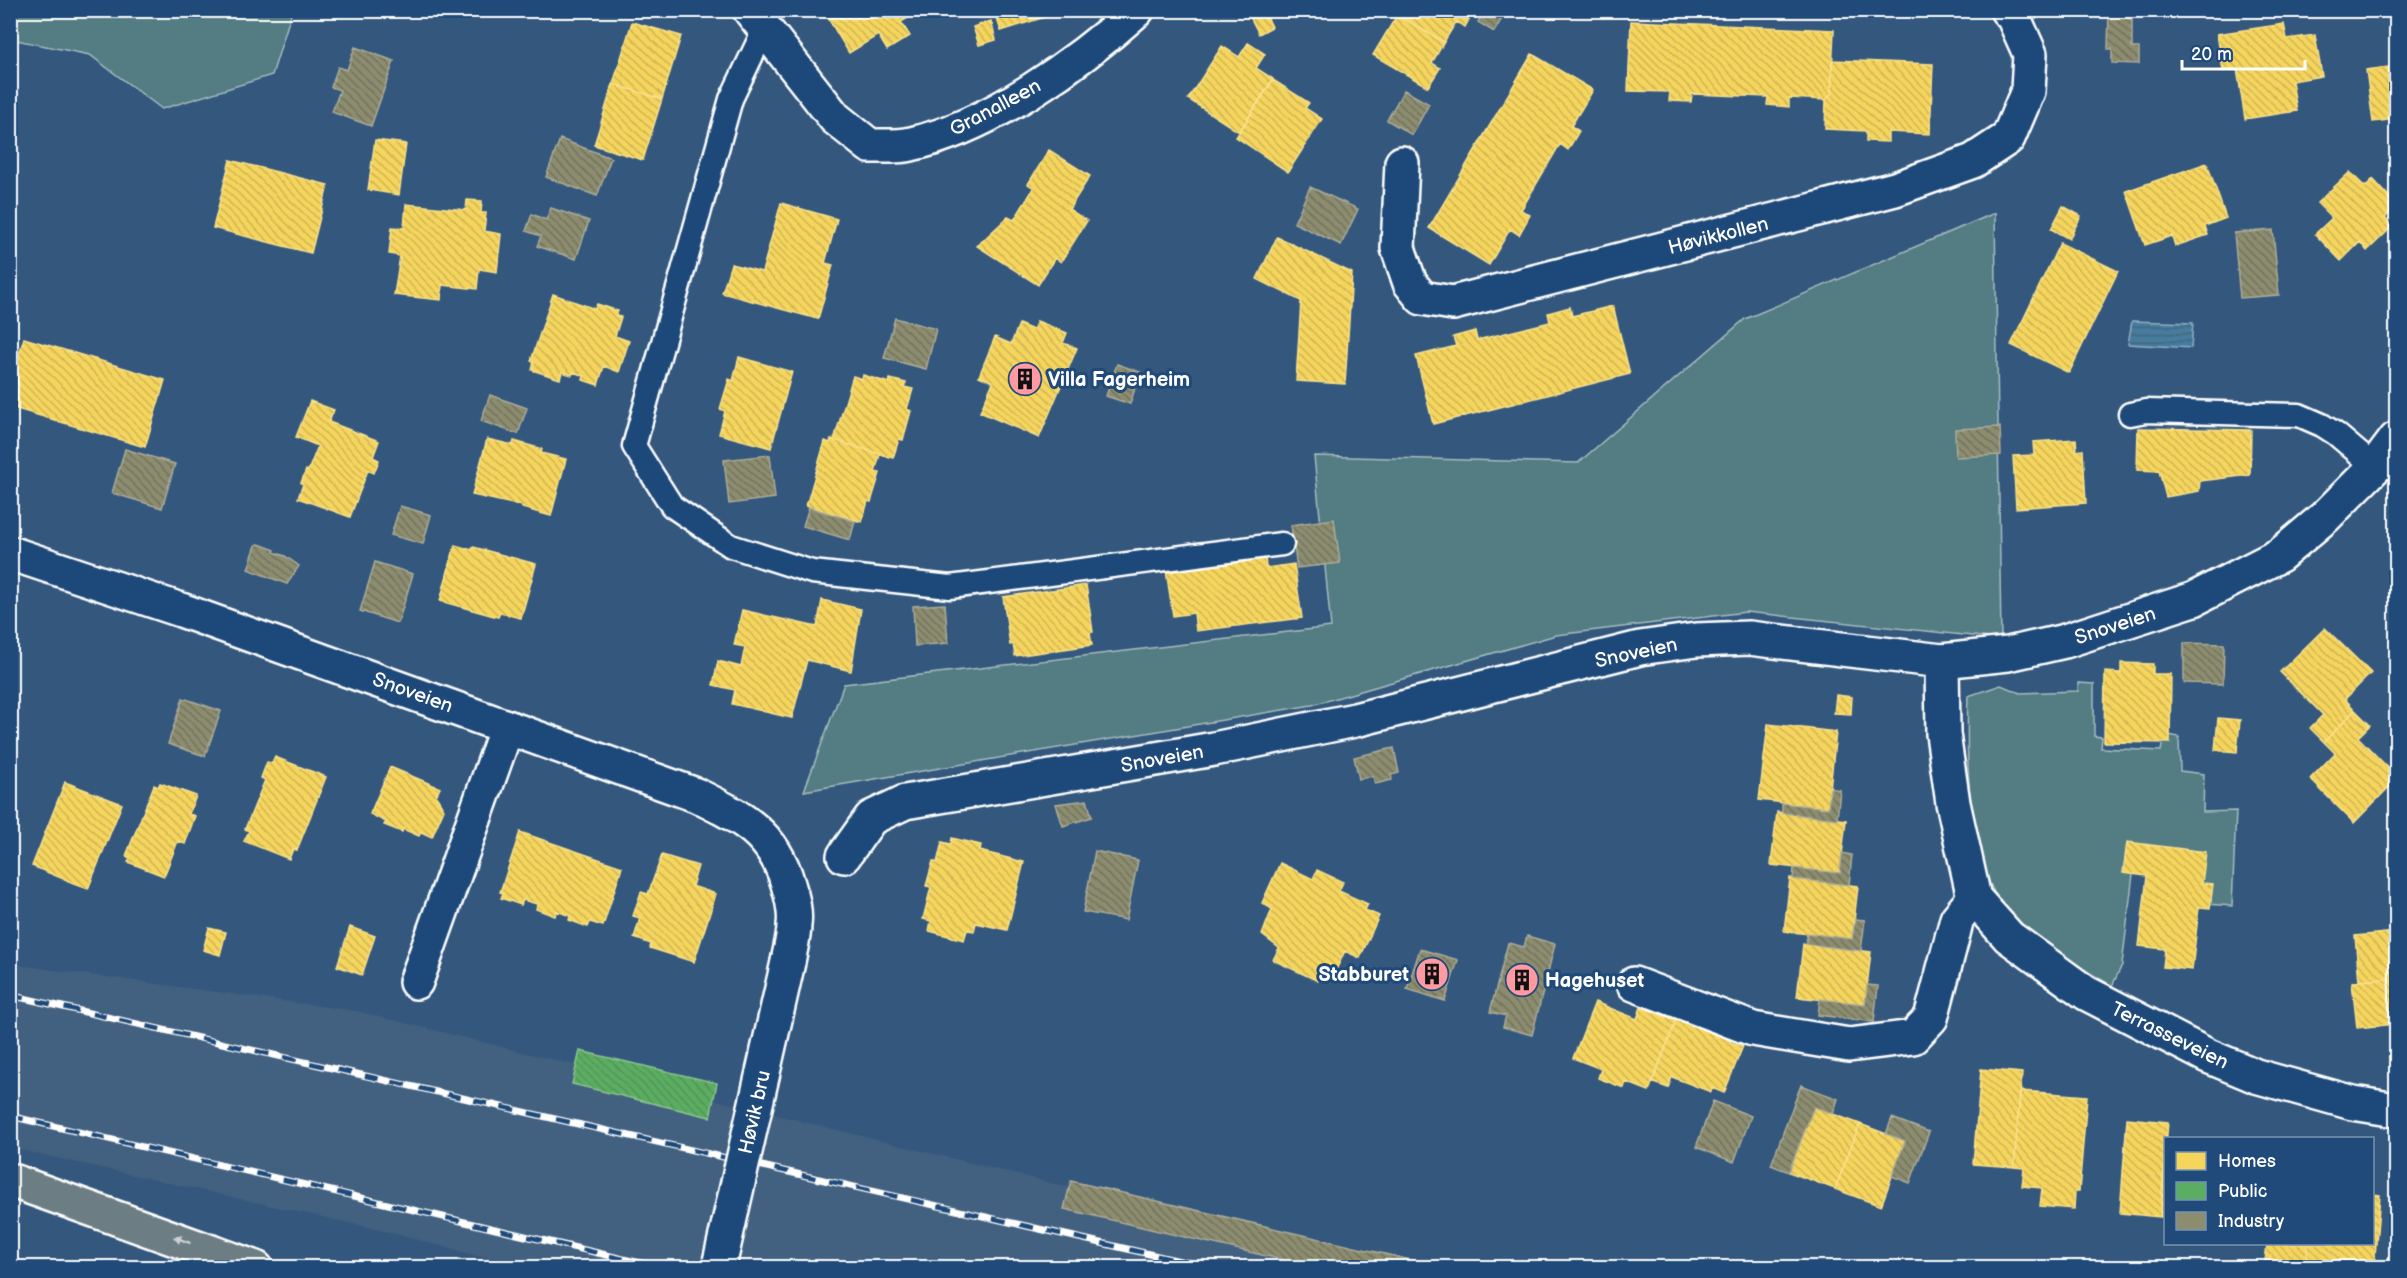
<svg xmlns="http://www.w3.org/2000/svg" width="2407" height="1278" viewBox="0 0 2407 1278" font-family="'Balsamiq Sans',sans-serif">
	<defs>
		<pattern id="water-rules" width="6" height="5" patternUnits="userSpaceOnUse" patternTransform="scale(1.5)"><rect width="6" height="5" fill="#447c9f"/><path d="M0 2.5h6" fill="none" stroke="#486476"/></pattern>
		<pattern id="homes-back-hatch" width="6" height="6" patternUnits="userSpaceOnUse" patternTransform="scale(1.5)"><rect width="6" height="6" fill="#f6d55c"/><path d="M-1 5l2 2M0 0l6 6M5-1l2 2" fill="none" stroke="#ccb358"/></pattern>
		<pattern id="public-back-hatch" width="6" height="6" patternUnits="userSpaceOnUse" patternTransform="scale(1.5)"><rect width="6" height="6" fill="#5aae61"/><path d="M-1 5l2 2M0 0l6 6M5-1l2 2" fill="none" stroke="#56915b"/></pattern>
		<pattern id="industry-back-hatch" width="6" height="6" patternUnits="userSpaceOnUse" patternTransform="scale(1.5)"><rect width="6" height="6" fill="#8c8c6e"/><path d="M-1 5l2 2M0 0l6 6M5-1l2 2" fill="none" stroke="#727260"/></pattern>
	</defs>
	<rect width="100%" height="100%" fill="#34577d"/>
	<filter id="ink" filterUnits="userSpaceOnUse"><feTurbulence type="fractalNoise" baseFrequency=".0167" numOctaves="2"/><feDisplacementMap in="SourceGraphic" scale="12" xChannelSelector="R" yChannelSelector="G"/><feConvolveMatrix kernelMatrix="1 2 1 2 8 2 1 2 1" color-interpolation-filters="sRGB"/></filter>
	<g filter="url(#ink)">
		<path fill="#42607f" d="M11,964L357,1011L1391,1267H519L380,1230L11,1148Z"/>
		<path fill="#527c83" stroke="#a8bec1" stroke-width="1.5" d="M10,11L11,10L292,11L272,75L162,109L90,55L11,39Z
			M1995,213L2001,639L1746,612L1556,635L1312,705L804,791L844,684L1331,627L1314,456L1578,463L1745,319Z
			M2078,683L2094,684V736L2102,737L2101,748L2161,751L2164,734L2179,737L2180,771L2204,774L2203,812L2236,811L2232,906L2207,904L2136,849L2122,965L2112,986C2077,964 2026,940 2002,905C1966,855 1966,756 1968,696L2001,685L2020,693L2078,691Z"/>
		<path fill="url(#water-rules)" stroke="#8fb0c5" stroke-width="1.5" d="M2132,321L2193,323L2191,348L2128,344Z"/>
		<path fill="url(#homes-back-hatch)" stroke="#f9e28d" stroke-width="1.5" d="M522,10H545L543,16Z
			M823,10H913L915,14L901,22L910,36L887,50L878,35L849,53Z
			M994,10H1064V11L1001,31Z
			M1257,10H1264L1272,27L1259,34L1249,15Z
			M1399,10H1474L1465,27L1456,22L1444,42L1397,15Z
			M1397,15L1444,42L1432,63L1440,68L1428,87L1373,55Z
			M991,21L996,40L979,45L973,27Z
			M1631,21L1834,30L1831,94L1826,100L1789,98V107L1767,105L1768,97L1692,94L1691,102L1669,101L1670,92L1628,91Z
			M632,22L681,36L662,99L613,84Z
			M2284,24L2287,39L2315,35L2322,76L2292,81L2297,111L2245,119L2237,69L2223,71L2217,34Z
			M1248,43L1265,54L1256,68L1273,79L1239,132L1188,99L1222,46L1239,57Z
			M1532,54L1593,90L1571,126L1579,131L1568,150L1560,144L1521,210L1530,215L1519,235L1510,229L1489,265L1429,228Z
			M1832,60L1933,64L1930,134L1888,132V142L1866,141V131L1825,129L1826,100L1831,94Z
			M2396,66V119L2373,122L2366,70Z
			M1273,80L1309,103L1305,108L1322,119L1288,172L1236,137Z
			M613,84L662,99L643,160L594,145Z
			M375,140L406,144L399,195L368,190Z
			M1049,150L1090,176L1069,209L1087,221L1061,262L1055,258L1038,285L977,246L1008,217L1014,220L1034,188L1028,184Z
			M230,160L328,185L311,253L213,228Z
			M2207,163L2226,218L2205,226L2208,235L2175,246L2172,236L2145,245L2126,191Z
			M2350,172L2365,187L2373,179L2396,204V208L2385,218L2393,226L2367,251L2360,242L2341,261L2315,234L2332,218L2317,203Z
			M467,200L482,201L481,213H486L484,231L501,234L497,272L479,269L477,289L442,285L441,300L394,295L400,256L389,254L392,227L404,228L406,204L466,210Z
			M781,203L837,219L825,263L833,265L818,319L722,293L731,264L762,272Z
			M2063,206L2081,216L2069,239L2051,229Z
			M1277,237L1352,273L1345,384L1296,381L1301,301L1257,279Z
			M2060,243L2118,271L2069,373L2011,345Z
			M553,294L595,309L597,304L618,311L616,316L621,317L615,336L629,341L619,372L604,366L598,385L583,380L584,376L573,372L572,375L562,372L560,379L532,370L534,362L531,361Z
			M1613,306L1630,374L1433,424L1416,356L1456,346L1453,337L1475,331L1477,340L1550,322L1548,313L1570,307L1572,316Z
			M1037,321L1067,333L1063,343L1077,348L1039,438L980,412L993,382L979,376L995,337L1011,344L1019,324L1033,330Z
			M24,338L165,380L145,447L10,407V383Z
			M739,357L792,372L771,448L719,434L725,411L720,409L729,379L733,381Z
			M863,375L889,383L890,379L906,383L904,387L913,389L907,409L911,411L903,440L899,439L893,458L834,440L853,376L862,379Z
			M310,401L334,410L329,422L379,441L373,457L379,460L374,473L368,470L350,517L298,498L303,484L301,483L306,470L308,471L318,446L296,437Z
			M2138,428L2251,430L2250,475L2200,481L2199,491L2166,497L2159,471L2137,470Z
			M487,439L513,445L514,441L542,449L541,453L566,459L551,516L522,508V506L472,495Z
			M831,439L880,454L875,472L880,473L871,502L868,501L862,522L806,506L825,441L830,443Z
			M2076,439L2077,451L2083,450L2086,503L2016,508L2013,456L2034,455L2033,442Z
			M455,545L472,550L473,547L536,564L521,618L500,613L498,617L440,601Z
			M1265,557L1266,568L1294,564L1302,618L1196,631L1194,613L1173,616L1166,570Z
			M1086,585L1093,632L1090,633L1092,645L1015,656L1013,644L1010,645L1003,597Z
			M822,600L861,609L851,671L807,660L792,718L732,704L735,690L713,685L718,661L741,667L745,647L734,645L742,610L817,627Z
			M2325,628L2371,673L2345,699L2355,710L2324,742L2310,728L2323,715L2280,672Z
			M2121,663L2153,664V674H2171L2170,743L2104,742L2105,672L2121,673Z
			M1836,695L1852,697L1851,714L1834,713Z
			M2355,710L2370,725L2358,737L2396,776V780L2354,823L2310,779L2335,753L2324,742Z
			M2218,718L2240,720L2237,752L2215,750Z
			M1768,724L1836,732L1828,808L1759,800Z
			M275,757L326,777L297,850L293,849L289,859L244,841L249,831L245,829L265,780L261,778L267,762L272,763Z
			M390,767L440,788L436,796L444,809L432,837L421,832L419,836L403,829L402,832L384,825L386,822L370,814Z
			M65,782L122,804L88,889L32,866Z
			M160,783L196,796L189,814L195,816L185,844L178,841L164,876L128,862L130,858L126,856L154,785L158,787Z
			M1777,812L1846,820L1840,873L1771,865Z
			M520,832L622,867L603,926L590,922L588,927L569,920L570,916L557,911L555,916L536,909L537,904L523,900L521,905L501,898L503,893L500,892Z
			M952,838L981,845L980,851L1024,862L1007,930L976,923L974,931L967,930L964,940L929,931L931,921L923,919L931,887L926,886L933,861L937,863L942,842L951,844Z
			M2127,842L2206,852L2202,883L2213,884L2210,908L2199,907L2192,970L2163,967L2165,949L2139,946L2147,876L2123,873Z
			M662,855L698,866L692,886L716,894L694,962L650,948L651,944L634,938L640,918L633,916L641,892L648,894Z
			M1280,863L1313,879L1317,870L1343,882L1339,891L1368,904L1365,910L1379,916L1360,958L1345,951L1334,974L1323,969L1318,981L1273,960L1279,948L1262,935L1272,909L1262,903Z
			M1790,878L1858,886L1852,939L1784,931Z
			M350,927L375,936L362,975L337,966Z
			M209,928L226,932L220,955L203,950Z
			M2396,932V978L2359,981L2355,936Z
			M1803,944L1871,952L1865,1004L1797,997Z
			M2396,978V1024L2357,1028L2352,982Z
			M1595,1002L1637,1019L1641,1007L1676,1021L1649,1091L1626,1082L1624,1088L1598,1078L1601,1069L1573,1058Z
			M1656,1004L1733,1035L1730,1042L1743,1046L1724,1093L1712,1088L1711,1092L1672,1077L1668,1088L1652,1082L1676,1021L1653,1012Z
			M1981,1069L2022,1073L2014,1167L1973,1164Z
			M2020,1091L2087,1096L2079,1191H2075L2074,1209L2040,1206L2042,1188L2022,1186L2024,1168L2014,1167Z
			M1814,1107L1860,1124L1835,1189L1789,1172Z
			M2127,1118L2168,1122L2160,1217L2120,1213Z
			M1860,1124L1905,1141L1881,1206L1835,1189Z
			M2166,1152V1217H2160Z
			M2372,1194L2380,1195L2374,1268H2301V1265L2306,1266L2308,1244H2372Z
			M2267,1244H2308L2306,1266L2265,1262Z"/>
		<path fill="url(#public-back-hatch)" stroke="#8cc690" stroke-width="1.5" d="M580,1051L717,1083L710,1117L572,1084Z"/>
		<path fill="url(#industry-back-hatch)" stroke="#aeae9a" stroke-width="1.5" d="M1485,10H1507L1494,32L1478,22Z
			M2109,10H2132V48H2139V64L2112,63V49H2108Z
			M355,47L394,61L371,126L332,112L340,90L331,87L338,67L347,70Z
			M1404,90L1429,104L1412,135L1387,120Z
			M560,139L611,158L597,196L546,177Z
			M1310,187L1358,209L1341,245L1294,223Z
			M551,208L589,221L576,259L537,246L541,236L526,231L532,214L546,220Z
			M2273,230L2279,295L2240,298L2234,233Z
			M895,318L936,329L926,369L884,358Z
			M1117,364L1140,372L1130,404L1106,396Z
			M490,395L527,408L518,434L481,421Z
			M2000,427L2001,455L1956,457L1955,429Z
			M125,449L175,464L162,508L112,493Z
			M770,455L775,498L729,504L724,460Z
			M400,506L431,515L423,544L391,535Z
			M809,507L855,521L850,540L803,526Z
			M1334,519L1340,563L1297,568L1291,525Z
			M259,544L275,550L274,552L285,556L299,566L287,584L248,569L256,545Z
			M375,562L413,574L398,623L360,611Z
			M945,604L948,643L915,646L913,606Z
			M2184,643L2224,644L2223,684L2184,683Z
			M183,698L221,711L205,756L168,744Z
			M1394,748L1399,773L1391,775L1392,780L1375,784L1373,776L1359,779L1354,757Z
			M1830,788L1840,790L1837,819L1782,813V803L1828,808Z
			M1087,800L1092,817L1063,826L1056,804Z
			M1095,851L1138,860L1126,920L1083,912Z
			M1842,853L1852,855L1849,885L1793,879L1794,868L1840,873Z
			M1855,919L1865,920L1861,951L1806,944L1807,933L1852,939Z
			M1527,936L1555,944L1532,1035L1503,1027L1506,1016L1490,1012L1508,943L1524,947Z
			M1420,949L1458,960L1445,1001L1407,989Z
			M1867,985L1878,986L1874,1022L1818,1015L1820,999L1865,1004Z
			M1801,1085L1838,1099L1833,1114L1814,1107L1789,1172L1771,1165Z
			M1713,1101L1751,1116L1734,1162L1696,1147Z
			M1892,1118L1929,1132L1910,1183L1892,1176L1905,1141L1886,1134Z
			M1071,1181L1445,1268H1318L1064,1209Z"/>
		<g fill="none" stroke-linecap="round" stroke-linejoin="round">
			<defs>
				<path id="lane" d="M764,30L731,99L634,446L672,506L731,546L812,572L950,587L1282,544
					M2130,414L2146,411L2299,415L2322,425L2336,434L2375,467"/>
				<path id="street" d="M750,10L835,118L870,146C883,146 899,147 911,144C989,127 1078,63 1137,10
					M1402,163L1398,248L1410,283L1422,298L1453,303L1895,189L1973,161L2008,138L2028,91L2030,54L2013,16L2007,10
					M1942,661L1943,734L1953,803L1974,898L2009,937L2086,993L2208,1056L2256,1076L2353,1103L2396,1110
					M844,856L871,818L905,802L1214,749L1355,720L1640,648L1696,640L1749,638L1942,661L2008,654L2065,641L2194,599L2280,555L2325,517L2375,467L2396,439
					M416,982L507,727
					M1634,984L1753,1029L1849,1045L1913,1037L1931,1018L1957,919L1974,898"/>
				<path id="secondary" d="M10,553L181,610L696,795C741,817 774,833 788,884C792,897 796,911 794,925C794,937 790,950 788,962"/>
				<path id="highway" d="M10,1180L256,1268"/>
			</defs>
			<use href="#lane" stroke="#fff" stroke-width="27"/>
			<use href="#street" stroke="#fff" stroke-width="38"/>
			<use href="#secondary" stroke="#fff" stroke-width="38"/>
			<use href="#highway" stroke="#fff" stroke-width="38"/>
			<use href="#lane" stroke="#1f4a7a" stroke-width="22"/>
			<use href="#street" stroke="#1f4a7a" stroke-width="33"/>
			<use href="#secondary" stroke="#1f4a7a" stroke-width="33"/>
			<use href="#highway" stroke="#6c7e84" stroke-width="33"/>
			<defs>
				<path id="rail" d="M10,995L1211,1268
					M10,1116L662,1268"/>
			</defs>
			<use href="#rail" stroke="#fff" stroke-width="7"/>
			<use href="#rail" stroke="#1f4a7a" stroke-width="4.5" stroke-dasharray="14" stroke-linecap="butt"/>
			<defs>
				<path id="secondary-bridge" d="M720,1262L788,962"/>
			</defs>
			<use href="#secondary-bridge" stroke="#fff" stroke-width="38" stroke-linecap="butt"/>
			<use href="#secondary-bridge" stroke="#1f4a7a" stroke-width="33"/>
		</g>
		<defs><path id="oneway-solid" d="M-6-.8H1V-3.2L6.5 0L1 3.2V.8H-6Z" transform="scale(1.5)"/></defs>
		<use fill="#ccd2d4" href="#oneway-solid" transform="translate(182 1240) rotate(-160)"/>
	</g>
	<defs>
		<symbol id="building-disc" viewBox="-11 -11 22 22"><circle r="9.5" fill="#ff9aa2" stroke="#1f4a7a"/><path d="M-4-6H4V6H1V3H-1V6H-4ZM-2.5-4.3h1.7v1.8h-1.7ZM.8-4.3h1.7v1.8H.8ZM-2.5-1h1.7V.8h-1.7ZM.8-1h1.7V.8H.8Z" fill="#111"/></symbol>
	</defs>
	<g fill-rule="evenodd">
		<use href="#building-disc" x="1006" y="360" width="38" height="38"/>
		<use href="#building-disc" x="1413" y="955" width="38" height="38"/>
		<use href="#building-disc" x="1503" y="961" width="38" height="38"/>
	</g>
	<g text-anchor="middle" stroke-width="6" stroke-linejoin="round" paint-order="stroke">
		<g font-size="20" fill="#fff" stroke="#1f4a7a">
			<text transform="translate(995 107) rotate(-28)" y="7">Granalleen</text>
			<text transform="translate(1718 235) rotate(-14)" y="7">Høvikkollen</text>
			<text transform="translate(2115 625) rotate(-18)" y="7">Snoveien</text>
			<text transform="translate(1636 652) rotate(-12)" y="7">Snoveien</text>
			<text transform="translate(413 692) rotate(20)" y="7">Snoveien</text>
			<text transform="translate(1162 758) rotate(-10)" y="7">Snoveien</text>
			<text transform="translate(2170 1035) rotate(26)" y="7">Terrasseveien</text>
			<text transform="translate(754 1112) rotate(-77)" y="7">Høvik bru</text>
		</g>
		<g font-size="20" font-weight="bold" fill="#fff" stroke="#1f4a7a" text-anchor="start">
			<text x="1048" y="386">Villa Fagerheim</text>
			<text x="1409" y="981" text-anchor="end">Stabburet</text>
			<text x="1545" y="987">Hagehuset</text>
		</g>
	</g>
	<rect width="2407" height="1278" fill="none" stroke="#1f4a7a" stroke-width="36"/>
	<rect x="18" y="18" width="2371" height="1242" fill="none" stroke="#fff" stroke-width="2" filter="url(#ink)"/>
	<rect x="2164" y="1137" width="210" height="108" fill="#1f4a7a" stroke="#7992af" stroke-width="1.5"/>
	<rect x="2176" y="1152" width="30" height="18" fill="#f6d55c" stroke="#7992af" stroke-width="1.5"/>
	<text x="2218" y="1167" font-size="18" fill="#ffffff">Homes</text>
	<rect x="2176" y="1182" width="30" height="18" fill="#5aae61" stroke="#7992af" stroke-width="1.5"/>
	<text x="2218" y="1197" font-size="18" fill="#ffffff">Public</text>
	<rect x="2176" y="1212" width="30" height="18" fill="#8c8c6e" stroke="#7992af" stroke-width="1.5"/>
	<text x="2218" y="1227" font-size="18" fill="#ffffff">Industry</text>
	<path d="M2182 60v9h123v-9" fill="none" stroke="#ffffff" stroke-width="3"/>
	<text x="2191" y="60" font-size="18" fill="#ffffff" stroke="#1f4a7a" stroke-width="4.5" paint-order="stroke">20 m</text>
</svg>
